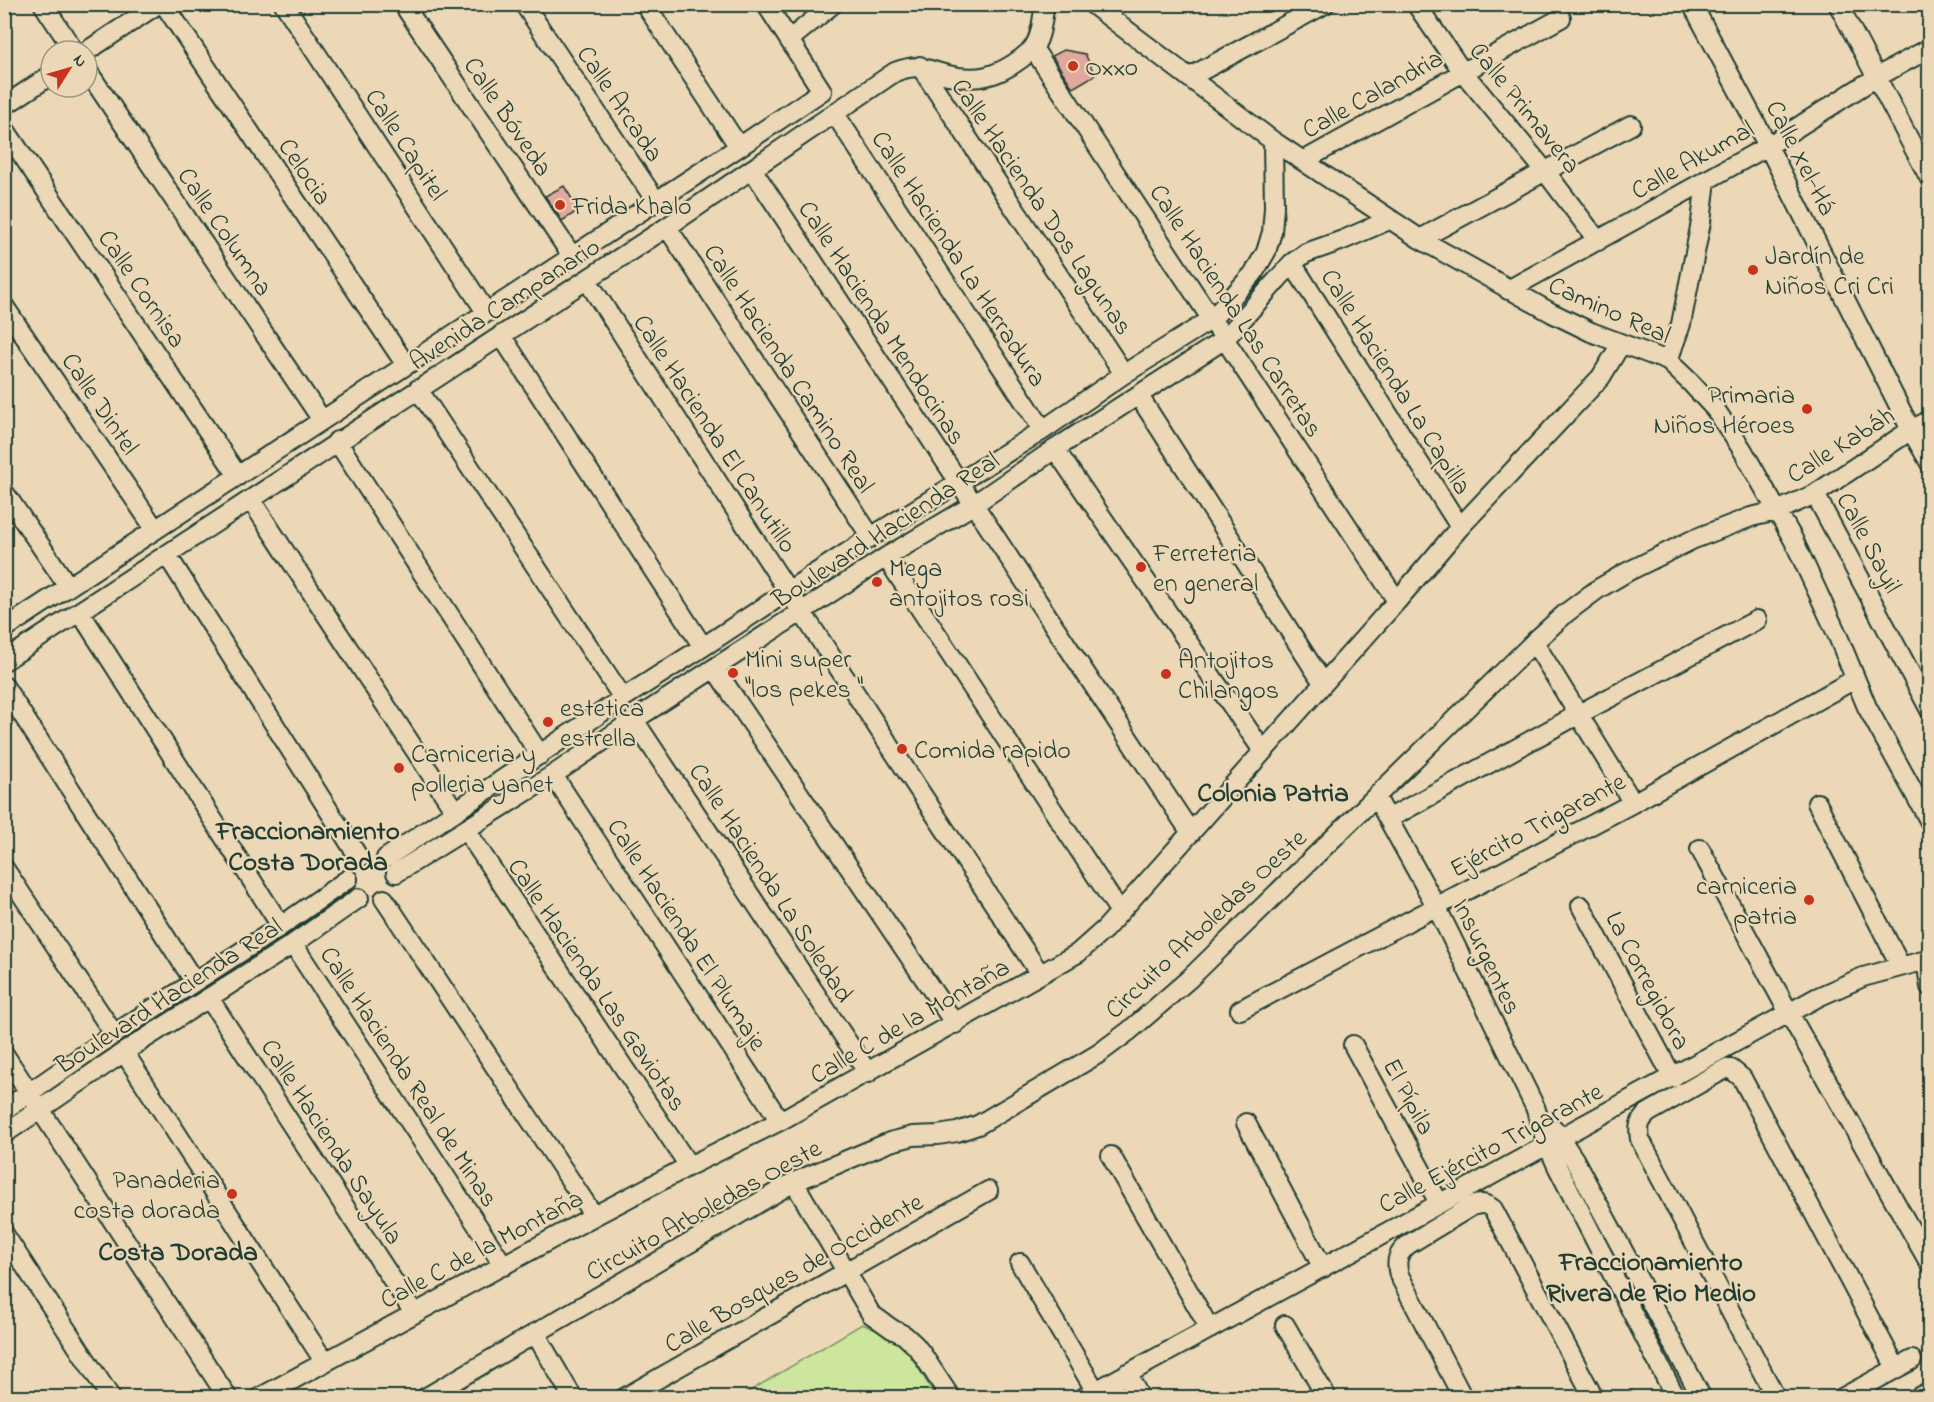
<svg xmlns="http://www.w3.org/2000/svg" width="1934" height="1402" viewBox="0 0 1934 1402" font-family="'Indie Flower',sans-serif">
	<rect width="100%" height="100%" fill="#ecd8b6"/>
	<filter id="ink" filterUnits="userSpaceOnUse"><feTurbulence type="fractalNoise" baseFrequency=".0167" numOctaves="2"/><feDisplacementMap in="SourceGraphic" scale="12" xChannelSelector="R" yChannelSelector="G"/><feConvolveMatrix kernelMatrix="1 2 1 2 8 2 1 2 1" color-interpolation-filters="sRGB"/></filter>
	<g filter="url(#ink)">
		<path fill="#cce69d" stroke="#769268" stroke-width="1.5" d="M862,1324L902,1341L936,1397L738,1398Z"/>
		<path fill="#e2a89d" stroke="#1f3d34" stroke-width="1.5" d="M1064,50L1085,54L1095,75L1073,88L1052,56Z
			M564,186L579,210L562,221L545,196Z"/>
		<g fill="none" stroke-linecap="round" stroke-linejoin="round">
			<defs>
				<path id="minor" d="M43,4L74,51
					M164,4L406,365
					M284,4L486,312
					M403,4L572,256
					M524,4L656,201
					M645,4L739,147
					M1092,4L1273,141L1420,239L1552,313L1591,332L1668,361L1689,381L1715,409L1742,449L1793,539L1837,634L1867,707L1930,822
					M1416,4L1462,71L1545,171L1598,241
					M1692,4L1768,146L1911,430L1930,463
					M1838,4L1930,179
					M789,40L833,4
					M1033,48L1397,601
					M87,51L158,4
					M920,66L1124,374
					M87,70L322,420
					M1190,77L1325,4
					M4,106L51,75
					M835,114L1043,430
					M4,128L238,476
					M1303,161L1561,18
					M752,169L1191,833
					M667,227L871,537
					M1420,239L1631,125
					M1292,263L1460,527
					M587,280L788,591L1040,974
					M1508,290L1768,146L1875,78L1930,48
					M4,306L155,529
					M501,335L703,647
					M1668,361L1681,324L1701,222L1706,180
					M418,389L623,698
					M1139,396L1323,683
					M337,441L540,755
					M1055,449L1263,751
					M4,492L68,586
					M1815,494L1930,710
					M251,500L455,811
					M167,555L359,858
					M886,557L1120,912
					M80,612L281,926
					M4,629L739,147L822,91L766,4
					M1534,642L1633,803
					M4,661L667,227L895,72C921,62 924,70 948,75C978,82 998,76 1022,58C1025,55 1030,52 1032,49C1042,38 1042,18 1045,4
					M715,669L955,1024
					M4,686L194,981
					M634,720L868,1073
					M553,775L780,1121
					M1376,797L1436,906L1535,1107L1547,1144L1558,1168L1676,1398
					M1817,803L1900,965
					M1388,819L1579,714L1757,620
					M466,830L689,1166
					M1700,849L1789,1013L1930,1264
					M386,858L623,698L703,647L788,591L871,537L1043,430L1124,374L1212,319L1253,274L1266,252L1272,232L1274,208L1273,141
					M4,868L114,1034
					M396,873L553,775L634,720L886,557L973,505L1055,449L1225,339L1292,263L1306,253L1343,240L1389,220
					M384,899L594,1216
					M1581,906L1673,1078
					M293,944L504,1266
					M1926,960L1930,987
					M209,998L414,1313
					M1240,1010L1633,803L1855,679
					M1353,1045L1439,1203
					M124,1052L324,1361
					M4,1054L228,1398
					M4,1110L114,1034L281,926L348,879
					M1246,1123L1323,1268
					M1554,1129L1574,1159L1702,1398
					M4,1134L124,1052L293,944L359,898
					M1111,1156L1210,1329
					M794,1182L871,1314L892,1329L904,1335L915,1345L922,1354L951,1398
					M4,1234L111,1398
					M1020,1263L1095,1390
					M1285,1325L1327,1398
					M535,1333L573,1398
					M1127,1373L1140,1398
					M259,1398L594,1216L689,1166L780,1121L1078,953L1105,929L1397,601L1460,527L1601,377L1621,344
					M425,1398L794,1182L890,1142L913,1136L938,1135L957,1132L978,1125L1098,1054L1129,1031L1189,979L1534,642L1566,613L1598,589L1627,572L1694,539L1751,517L1777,511L1815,494L1911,430L1930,420
					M624,1398L988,1191
					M1083,1398L1818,997L1863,977L1930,959
					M1463,1398L1399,1275C1395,1260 1398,1253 1409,1244L1472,1206C1482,1203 1485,1203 1493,1209L1594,1398
					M1776,1398L1640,1139C1638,1127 1639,1121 1648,1113L1725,1069H1731L1742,1078L1896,1368
					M1842,1398L1912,1360
					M1917,1398L1930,1391"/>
			</defs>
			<use href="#minor" stroke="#1f3d34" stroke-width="22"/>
			<use href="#minor" stroke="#ecd8b6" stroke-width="18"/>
		</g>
	</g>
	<g fill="#c8321e" stroke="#ecd8b6" stroke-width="2">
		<circle cx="1073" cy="66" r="6"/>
		<circle cx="560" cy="205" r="6"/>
		<circle cx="1753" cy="270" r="6"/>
		<circle cx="1807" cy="409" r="6"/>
		<circle cx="1141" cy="567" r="6"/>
		<circle cx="877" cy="582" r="6"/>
		<circle cx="733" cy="673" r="6"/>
		<circle cx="1166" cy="674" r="6"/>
		<circle cx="548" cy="722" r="6"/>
		<circle cx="902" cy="749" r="6"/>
		<circle cx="399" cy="768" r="6"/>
		<circle cx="1809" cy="900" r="6"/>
		<circle cx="232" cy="1194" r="6"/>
	</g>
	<g text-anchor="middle" stroke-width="4.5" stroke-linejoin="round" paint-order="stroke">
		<g font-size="26" fill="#1f3d34" stroke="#ecd8b6" text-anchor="start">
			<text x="1085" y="75">Oxxo</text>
			<text x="572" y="214">Frida Khalo</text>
			<text x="1765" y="264">Jardín de<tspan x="1765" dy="30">Niños Cri Cri</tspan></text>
			<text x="1795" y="403" text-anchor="end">Primaria<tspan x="1795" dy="30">Niños Héroes</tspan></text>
			<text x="1153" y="561">Ferreteria<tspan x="1153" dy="30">en general</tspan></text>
			<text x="889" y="576">Mega<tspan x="889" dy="30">antojitos rosi</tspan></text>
			<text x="745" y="667">Mini super<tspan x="745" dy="30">"los pekes "</tspan></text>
			<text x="1178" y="668">Antojitos<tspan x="1178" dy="30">Chilangos</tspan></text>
			<text x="560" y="716">estetica<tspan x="560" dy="30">estrella</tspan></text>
			<text x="914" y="758">Comida rapido</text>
			<text x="411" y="762">Carniceria y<tspan x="411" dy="30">polleria yanet</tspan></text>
			<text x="1797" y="894" text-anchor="end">carniceria<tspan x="1797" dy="30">patria</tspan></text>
			<text x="220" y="1188" text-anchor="end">Panaderia<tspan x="220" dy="30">costa dorada</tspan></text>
		</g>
		<g font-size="26" fill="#1f3d34" stroke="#ecd8b6">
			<text transform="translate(1372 93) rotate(-29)" y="9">Calle Calandria</text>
			<text transform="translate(621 103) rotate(56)" y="9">Calle Arcada</text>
			<text transform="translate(1526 107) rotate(51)" y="9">Calle Primavera</text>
			<text transform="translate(509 116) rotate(56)" y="9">Calle Bóveda</text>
			<text transform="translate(407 144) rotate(57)" y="9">Calle Capitel</text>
			<text transform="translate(1802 157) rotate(63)" y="9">Calle Xel-Há</text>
			<text transform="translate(1692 159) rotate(-29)" y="9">Calle Akumal</text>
			<text transform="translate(306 171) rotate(56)" y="9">Celocia</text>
			<text transform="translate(1043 206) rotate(56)" y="9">Calle Hacienda Dos Lagunas</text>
			<text transform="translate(226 231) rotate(56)" y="9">Calle Columna</text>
			<text transform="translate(960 258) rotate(57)" y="9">Calle Hacienda La Herradura</text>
			<text transform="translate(143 288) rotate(56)" y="9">Calle Cornisa</text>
			<text transform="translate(504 303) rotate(-33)" y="9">Avenida Campanario</text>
			<text transform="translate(1610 309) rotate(24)" y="9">Camino Real</text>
			<text transform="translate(1237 310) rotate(57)" y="9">Calle Hacienda Las Carretas</text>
			<text transform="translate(883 322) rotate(57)" y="9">Calle Hacienda Mendocinas</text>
			<text transform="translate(790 368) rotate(57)" y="9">Calle Hacienda Camino Real</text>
			<text transform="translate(1397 381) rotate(58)" y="9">Calle Hacienda La Capilla</text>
			<text transform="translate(101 403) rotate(56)" y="9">Calle Dintel</text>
			<text transform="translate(716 433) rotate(57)" y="9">Calle Hacienda El Canutillo</text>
			<text transform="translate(1840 444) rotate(-32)" y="9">Calle Kabáh</text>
			<text transform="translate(885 529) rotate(-33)" y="9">Boulevard Hacienda Real</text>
			<text transform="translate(1870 542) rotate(62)" y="9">Calle Sayil</text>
			<text transform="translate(1537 824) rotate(-28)" y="9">Ejército Trigarante</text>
			<text transform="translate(772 882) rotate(57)" y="9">Calle Hacienda La Soledad</text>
			<text transform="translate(1205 923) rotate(-43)" y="9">Circuito Arboledas Oeste</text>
			<text transform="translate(688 934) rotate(57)" y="9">Calle Hacienda El Plumaje</text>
			<text transform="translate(1488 956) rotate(64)" y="9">Insurgentes</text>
			<text transform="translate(1649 980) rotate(62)" y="9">La Corregidora</text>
			<text transform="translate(598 984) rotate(56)" y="9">Calle Hacienda Las Gaviotas</text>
			<text transform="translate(168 995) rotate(-33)" y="9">Boulevard Hacienda Real</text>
			<text transform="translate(909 1020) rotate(-30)" y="9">Calle C de la Montaña</text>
			<text transform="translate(410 1076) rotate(57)" y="9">Calle Hacienda Real de Minas</text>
			<text transform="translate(1410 1096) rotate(62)" y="9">El Pípila</text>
			<text transform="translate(333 1141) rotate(57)" y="9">Calle Hacienda Sayula</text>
			<text transform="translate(1490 1147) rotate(-28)" y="9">Calle Ejército Trigarante</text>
			<text transform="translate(703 1209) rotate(-29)" y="9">Circuito Arboledas Oeste</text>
			<text transform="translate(481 1248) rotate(-28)" y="9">Calle C de la Montaña</text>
			<text transform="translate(793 1272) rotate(-30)" y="9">Calle Bosques de Occidente</text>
		</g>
		<g font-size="27" font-weight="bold" fill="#1f3d34" stroke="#ecd8b6">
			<text x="1273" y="801">Colonia Patria</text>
			<text x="308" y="839">Fraccionamiento<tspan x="308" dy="31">Costa Dorada</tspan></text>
			<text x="178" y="1260">Costa Dorada</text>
			<text x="1651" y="1270">Fraccionamiento<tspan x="1651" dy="31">Rivera de Rio Medio</tspan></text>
		</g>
	</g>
	<rect width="1934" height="1402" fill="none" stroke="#ecd8b6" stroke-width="24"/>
	<rect x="12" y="12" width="1910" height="1378" fill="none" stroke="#1f3d34" stroke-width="2" filter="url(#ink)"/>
	<g transform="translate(69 69) rotate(53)"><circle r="28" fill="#ecd8b6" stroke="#9a9a82" stroke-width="1.5"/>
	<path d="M0-4.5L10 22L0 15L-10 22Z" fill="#c8321e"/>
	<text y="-9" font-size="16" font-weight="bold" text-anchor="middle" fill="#1f3d34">N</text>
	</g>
</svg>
